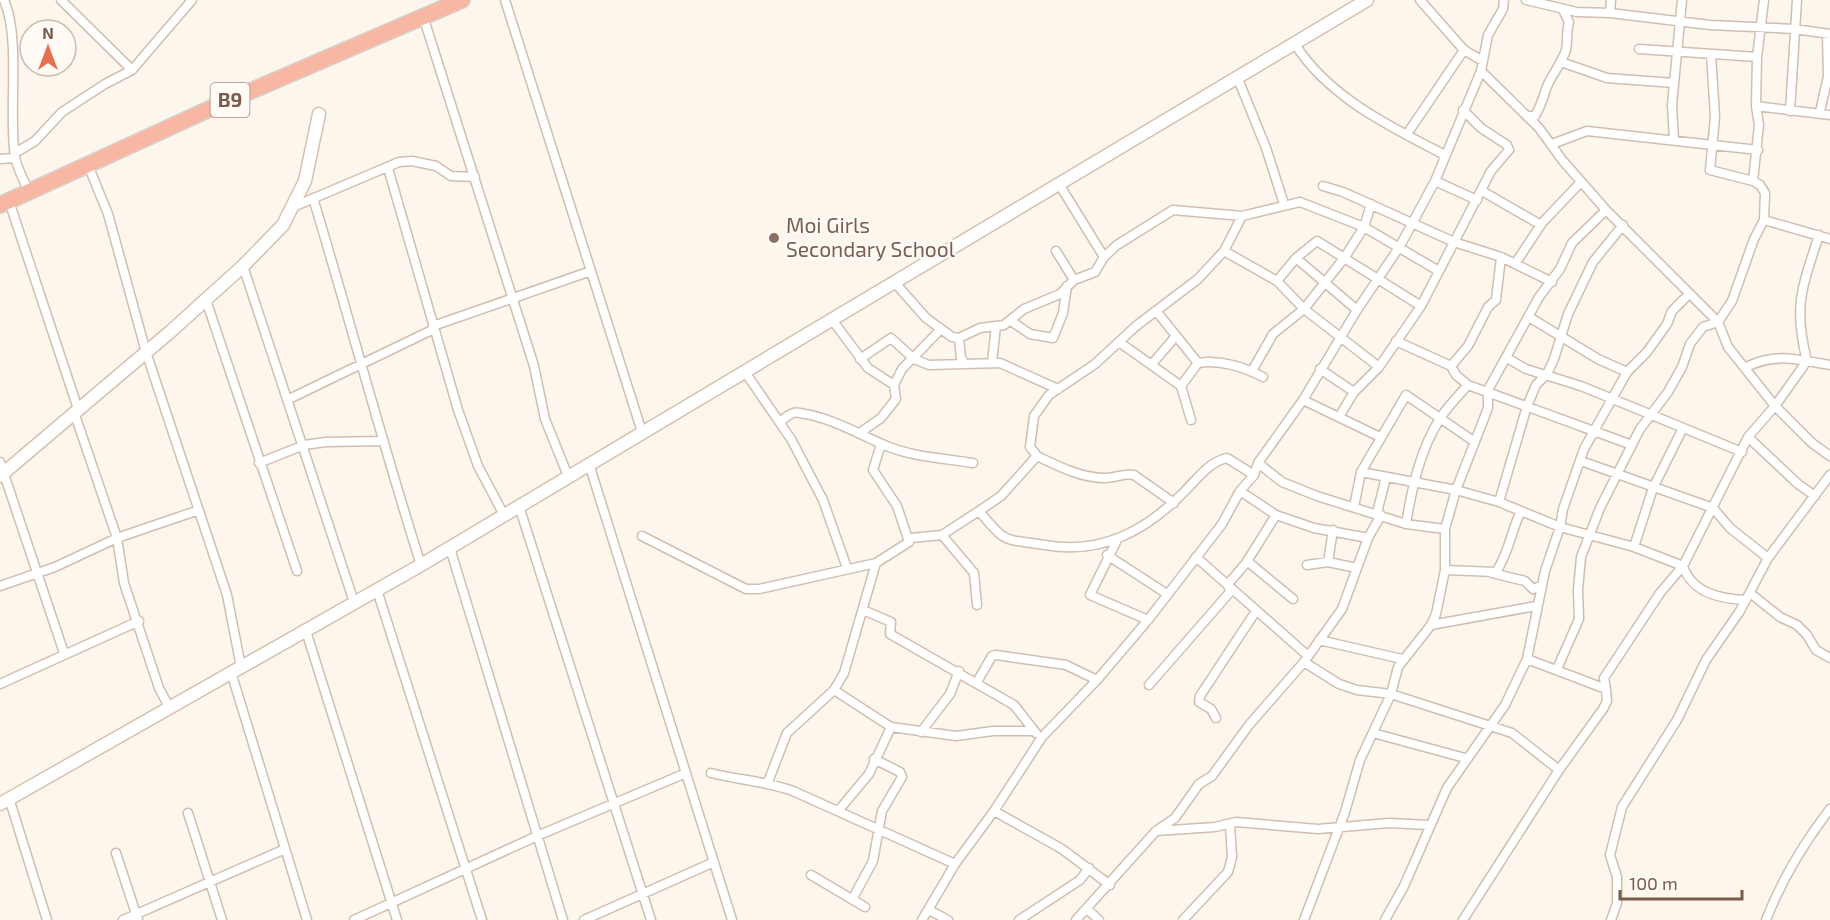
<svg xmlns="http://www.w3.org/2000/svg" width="1830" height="920" viewBox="0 0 1830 920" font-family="'Exo 2',sans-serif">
	<rect width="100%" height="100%" fill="#fdf6ec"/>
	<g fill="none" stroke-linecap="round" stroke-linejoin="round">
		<defs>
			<path id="street" d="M4,0C21,38 8,113 15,157C17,168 24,181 29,192
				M61,0L132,70
				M505,0L642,432
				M1420,0L1464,50L1483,61
				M1526,0L1577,12L1610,13L1710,25L1794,29L1830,34
				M1610,13L1611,0
				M423,16L534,366L545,419L568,476
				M1295,44C1328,97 1391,127 1445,155
				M1639,49L1757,57
				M1711,54L1715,117L1710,170L1753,181
				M1561,62L1607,78L1674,83
				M1481,71L1539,128L1563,161L1606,210L1718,322L1728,347L1775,406L1812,443L1830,456
				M1238,79L1266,148L1284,204
				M1756,106L1830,115
				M1790,111L1797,0
				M1820,112L1828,76L1827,34
				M1527,116H1535C1541,106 1543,99 1546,89C1551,75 1561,65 1566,50C1568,41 1566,32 1569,22L1563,10
				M1407,134L1464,50
				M1674,140L1672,105L1682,0
				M1552,144L1587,131L1758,150
				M15,153L35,141L62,112L105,84L132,70L192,0
				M0,159L15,158
				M88,165L108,214L146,352L227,595L241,667
				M388,168L458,410L478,466L504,515
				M1435,181L1477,200
				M1059,184L1104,257
				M1323,186L1343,192L1454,242L1501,257L1552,282
				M1482,191L1541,225
				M313,198C350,320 382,443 421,565
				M9,201L78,409
				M293,207L399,162L412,161L436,166L451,176L475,177
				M1764,220L1830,239
				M1056,251L1074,280
				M1224,251L1277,281L1304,309L1379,367
				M1296,258L1357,310
				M1515,264L1542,223L1581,182
				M243,266L354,602
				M1277,281L1296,258L1317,241L1421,306
				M896,284L926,318L952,337L959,338L980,328L1004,325L1024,309L1060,294L1074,280L1095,272L1104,257L1117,245L1173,210L1242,216L1300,202L1364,227L1437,270
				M206,300L297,571
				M1157,312L1198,363
				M1529,317L1598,359L1627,372
				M833,321L868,368L894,385
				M1011,321L1030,334L1053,338L1063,313L1067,286
				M433,326L591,271
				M959,338L961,358L965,364
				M1396,341L1451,366L1456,375L1468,385L1632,445
				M1119,342L1181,386L1191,420
				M1507,358L1526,369L1581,386L1742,452
				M860,359L891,338L914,359L929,365L1000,363L1058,389
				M992,362L996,326
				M1152,364L1175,337
				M1451,366L1468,346L1488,307L1496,300L1501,257
				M1746,367C1778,352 1797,360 1830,365
				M1320,369L1354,392
				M1252,371L1273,334L1304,309L1345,257L1364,227L1371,204
				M745,372L791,439L823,500L847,568
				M1181,386L1198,363C1219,359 1244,367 1263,377
				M289,399L434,329
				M1303,400L1380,437
				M74,412L117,538L124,583L159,688L169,707
				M1339,417L1354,392L1379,367L1421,306L1491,171L1509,150L1507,145L1481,128L1463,110
				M780,422C786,417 792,411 800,413C829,417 857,433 882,444C910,457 943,458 973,463
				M861,432L881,418L896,399L894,385L902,369L941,329
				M1748,437L1798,484L1815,496
				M881,444L873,470L897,506L909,542
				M1037,456C1058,466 1081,478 1105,478C1116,478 1123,473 1134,475L1174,503
				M1581,461L1713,508L1730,528L1768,558
				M0,462L64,653
				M259,463L304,445L326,442L381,441
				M1258,463L1282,482L1317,496L1406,524L1445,529
				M589,464L732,920
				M1361,472L1406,395L1475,442
				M1240,491L1276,515L1314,528L1368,538
				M1499,502L1527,406L1536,385L1547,374L1554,359L1568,314L1593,262L1623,225
				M519,506L651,920
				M1354,507L1361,472L1456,490L1499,502L1560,527L1634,547L1683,566C1692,593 1720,599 1746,600
				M979,511C1008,546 1003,538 1045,545C1101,555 1146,531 1185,491C1198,478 1209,462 1227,458L1254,475
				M1377,513L1386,477
				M1406,524C1412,488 1420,449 1441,417C1448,406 1459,395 1468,385
				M942,535L974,573L977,605
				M642,536L746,589H759L876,563
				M1116,542L1090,595L1148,620
				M1634,547L1653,488L1683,428
				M450,548L563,920
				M1107,555L1167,594
				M1196,557L1307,655
				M1247,561L1293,599
				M1328,562L1333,530
				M1307,565L1328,562L1357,568
				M1445,570L1496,572C1509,553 1511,531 1521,511
				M1492,573L1525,581L1533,589L1541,586
				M0,586L55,567L117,538L199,510
				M377,590L482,920
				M1750,593L1780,617L1797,625L1807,635L1816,650L1830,658
				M863,610L891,622L890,634L1014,705L1036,733
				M1431,625L1536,606
				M306,631L397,920
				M1319,640L1402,659
				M1527,659L1606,689L1604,678L1660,593L1683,566L1748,437L1775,406L1807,361C1793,306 1802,288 1819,235
				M1304,662L1339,684L1357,690L1391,694L1512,733L1559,770
				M1557,669L1579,619L1578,590L1581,557L1600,508L1640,429L1668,392L1682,367L1690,344L1703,327L1718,322L1732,301L1754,239L1764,220L1765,193L1760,185L1753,181L1759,125L1756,106L1757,57L1764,0
				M231,672L307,920
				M977,682L992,656L996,655L1066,665L1097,680
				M0,684L139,621
				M1149,685L1230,592L1228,584L1246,563L1276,515
				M834,690L891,727
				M1216,718L1211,709L1199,702L1200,696L1256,611
				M921,732L950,694L959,671
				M1373,733L1465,758
				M711,773C738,780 766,781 793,791L955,864
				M768,782L787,733L834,690L844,673L876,563L909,542L911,538L942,535L979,511L1001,496L1037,456L1030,447L1034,416L1049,395L1095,364L1136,326L1198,279L1224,251L1242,216
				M9,798L47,920
				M838,811L869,774L891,727L956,736L993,731H1034
				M994,811L1062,849L1110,885
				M188,813L222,920
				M1156,831L1215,827L1236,822L1318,829L1389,823L1429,825
				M116,853L138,920
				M811,875L865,907
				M853,898L873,861L882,811L902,777L900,772L874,759
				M1087,909L1099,920
				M929,910L948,920
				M123,920L285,849
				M354,920L537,836L686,773
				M584,920L714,862
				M922,920L955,864L994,811L1042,737L1097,680L1148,620L1222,524L1240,491L1254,475L1258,463L1303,400L1357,310L1400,246L1435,181L1481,71L1488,35L1503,9L1504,0
				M1019,920L1080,880L1089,868
				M1076,920L1156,831L1175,818L1199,784L1212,776L1249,725L1304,662L1342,609L1368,538L1381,515
				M1183,920L1228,872L1232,857L1230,825
				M1304,920L1345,812L1360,760L1391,694L1398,667L1431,625L1436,614L1445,570V529L1456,490L1488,408V390L1539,297L1560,269L1572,243L1606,210
				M1385,920L1404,886L1447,788L1505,705L1527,659L1545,571L1560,527L1563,509L1584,449L1627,372L1647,352L1667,324L1672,311L1689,294
				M1463,920L1559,770L1603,709L1607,701L1606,689
				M1611,920L1617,903V877L1610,855L1622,807L1677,720L1706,660L1740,611L1768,558L1830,475
				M1766,920C1782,879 1803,844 1830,809"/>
			<path id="secondary" d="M0,476L170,332L243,266L283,225L305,181L319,114
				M0,804L421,565L1367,0"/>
			<path id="highway" d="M0,205L216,106L462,0"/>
		</defs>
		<use href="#street" stroke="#d1beb0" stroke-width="11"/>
		<use href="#secondary" stroke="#d6c0b0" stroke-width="15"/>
		<use href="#highway" stroke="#dad1cd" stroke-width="18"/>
		<use href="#street" stroke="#fff" stroke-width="8"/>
		<use href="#secondary" stroke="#fff" stroke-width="12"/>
		<use href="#highway" stroke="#f7b7a3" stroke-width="15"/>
	</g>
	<circle fill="#8d6e63" stroke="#fffaf3" stroke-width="2" cx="774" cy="238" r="6"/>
	<g text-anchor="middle" stroke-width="5" stroke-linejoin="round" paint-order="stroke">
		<rect fill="#fffaf3" stroke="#a28b7f" stroke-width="1.5" x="210.5" y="83" width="39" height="34" rx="4.5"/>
		<g font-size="20" font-weight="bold" fill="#7a5c4d">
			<text x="230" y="107">B9</text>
		</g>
		<g font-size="21" fill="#785e54" stroke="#fffaf3" text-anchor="start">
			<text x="786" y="233">Moi Girls<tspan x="786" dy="24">Secondary School</tspan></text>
		</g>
	</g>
	<g transform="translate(48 48)"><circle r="28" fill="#fffaf3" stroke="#cabbb1" stroke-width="1.5"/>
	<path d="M0-4.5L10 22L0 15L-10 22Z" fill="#e76f51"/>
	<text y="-9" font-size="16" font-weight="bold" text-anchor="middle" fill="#7a5c4d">N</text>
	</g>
	<path d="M1620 890v9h122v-9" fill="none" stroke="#7a5c4d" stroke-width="3"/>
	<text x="1629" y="890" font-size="18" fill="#7a5c4d" stroke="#fffaf3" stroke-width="4.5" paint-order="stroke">100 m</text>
</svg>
